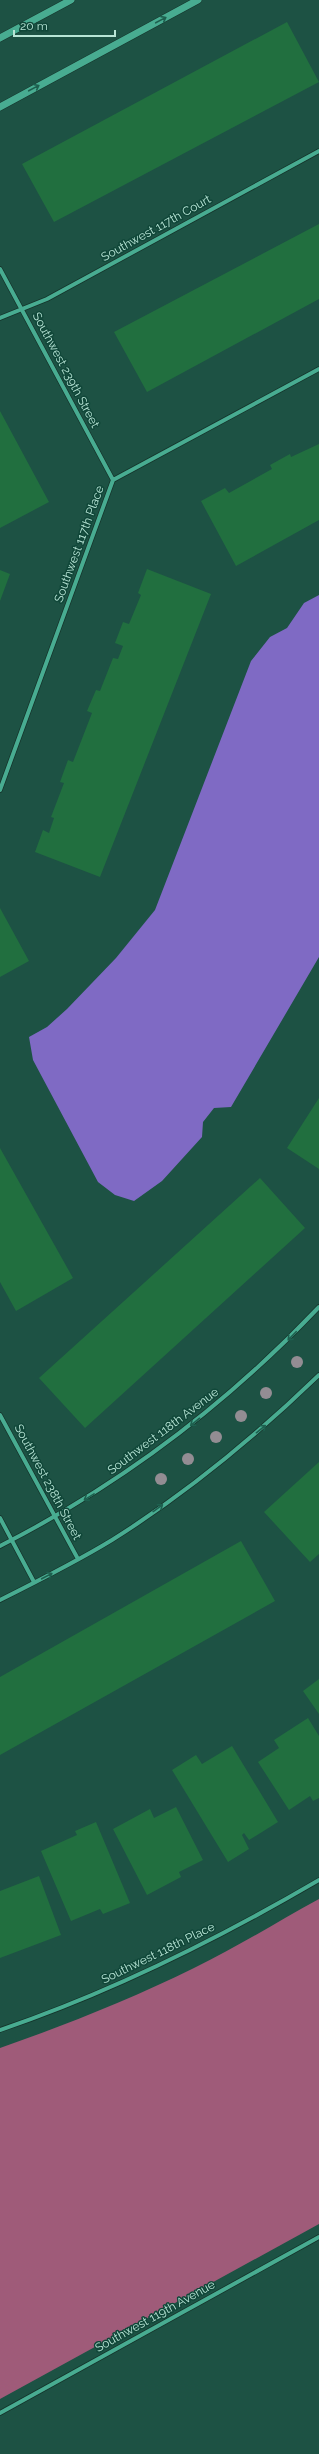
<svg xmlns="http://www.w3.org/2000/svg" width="319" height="2454" viewBox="0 0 319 2454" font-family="Raleway,sans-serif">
	<rect width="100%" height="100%" fill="#1d5244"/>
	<path fill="#9f5b79" d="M319,1899V2224L0,2399V2048C66,2025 131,1999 194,1968C237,1947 277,1922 319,1899Z"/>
	<path fill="#7f6ac4" d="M319,595V957L231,1107L214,1108L203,1122L202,1137L162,1181L134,1201L115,1195L98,1182L33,1060L29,1037L47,1027L67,1009L116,958L155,910L251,661L270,637L287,628L304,603Z"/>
	<path fill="#216f3f" d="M287,22L319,82L54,222L22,164Z
		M319,224V299L147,392L114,332Z
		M0,411L49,502L0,528Z
		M319,444V520L236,566L201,501L225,488L229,493L272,469L270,465L290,454L291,457Z
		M147,569L211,594L100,877L35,852L43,830L49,833L54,818L51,817L64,783L60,782L68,760L73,762L92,713L87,711L96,690L100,691L113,658L118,659L123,646L115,643L123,622L129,624L141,595L138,593Z
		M0,570L10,574L0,601Z
		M0,908L29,961L0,977Z
		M319,1098V1169L287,1148Z
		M0,1148L73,1278L16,1311L0,1282Z
		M260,1178L305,1228L85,1428L39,1378Z
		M319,1462V1554L310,1562L264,1512Z
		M241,1541L275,1601L0,1755V1677Z
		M319,1679V1714L303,1691Z
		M308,1718L319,1736V1798L313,1801L310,1796L289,1810L258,1762L279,1748L274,1740Z
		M232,1746L278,1822L249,1840L244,1833L242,1835L249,1849L228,1862L172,1770L196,1755L202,1764Z
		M176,1807L203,1860L179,1872L181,1877L147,1895L113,1829L150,1809L154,1818Z
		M96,1822L130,1903L103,1914L100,1909L71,1921L41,1851L77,1835L75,1831Z
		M39,1876L61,1935L0,1958V1891Z"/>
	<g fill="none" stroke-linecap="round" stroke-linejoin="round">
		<defs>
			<path id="minor" d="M0,269L113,480
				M0,318L47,299L319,151
				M0,790L113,480L319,369
				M0,1415L78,1559
				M0,1518L34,1582
				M0,1546C120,1485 226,1405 319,1307
				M0,1600C38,1581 76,1562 112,1540C187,1493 256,1436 319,1375
				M0,2030C112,1992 218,1939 319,1880
				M0,2413L319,2237"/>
			<path id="tertiary" d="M0,38L71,0
				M0,107L198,0"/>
		</defs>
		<use href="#minor" stroke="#15342b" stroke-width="5.5"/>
		<use href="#tertiary" stroke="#15342b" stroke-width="8"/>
		<use href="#minor" stroke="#48ac91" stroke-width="4"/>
		<use href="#tertiary" stroke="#48ac91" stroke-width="7"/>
	</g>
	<g fill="#938d93">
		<circle cx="297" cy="1362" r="6"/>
		<circle cx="266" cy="1393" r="6"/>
		<circle cx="241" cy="1416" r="6"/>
		<circle cx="216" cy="1437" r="6"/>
		<circle cx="188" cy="1459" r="6"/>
		<circle cx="161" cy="1479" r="6"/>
	</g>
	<defs><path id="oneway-shaft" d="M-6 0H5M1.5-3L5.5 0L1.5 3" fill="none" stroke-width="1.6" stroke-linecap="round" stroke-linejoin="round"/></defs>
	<g stroke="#1e604f">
		<use href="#oneway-shaft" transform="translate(161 20) rotate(-28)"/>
		<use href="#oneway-shaft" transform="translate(34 88) rotate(-28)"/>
		<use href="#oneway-shaft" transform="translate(292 1336) rotate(134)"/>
		<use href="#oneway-shaft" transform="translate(195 1422) rotate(141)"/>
		<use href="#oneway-shaft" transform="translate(261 1429) rotate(-39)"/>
		<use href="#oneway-shaft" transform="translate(89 1497) rotate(148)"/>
		<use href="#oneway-shaft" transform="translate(158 1508) rotate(-36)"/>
		<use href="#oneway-shaft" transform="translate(47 1576) rotate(-28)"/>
	</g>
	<g text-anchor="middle" stroke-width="3" stroke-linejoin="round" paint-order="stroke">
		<g font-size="12" fill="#b8e5d6" stroke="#104739">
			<text transform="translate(156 228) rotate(-29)" y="4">Southwest 117th Court</text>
			<text transform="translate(66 370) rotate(62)" y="4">Southwest 239th Street</text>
			<text transform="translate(79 544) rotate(-70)" y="4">Southwest 117th Place</text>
			<text transform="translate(163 1431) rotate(-37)" y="4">Southwest 118th Avenue</text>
			<text transform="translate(48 1482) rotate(62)" y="4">Southwest 238th Street</text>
			<text transform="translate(158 1953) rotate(-26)" y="4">Southwest 118th Place</text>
			<text transform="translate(155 2316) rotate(-29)" y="4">Southwest 119th Avenue</text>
		</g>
	</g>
	<path d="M14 30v6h101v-6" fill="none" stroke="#b8e5d6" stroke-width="2"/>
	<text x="20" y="30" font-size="12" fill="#b8e5d6" stroke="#104739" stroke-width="3" paint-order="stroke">20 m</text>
</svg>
